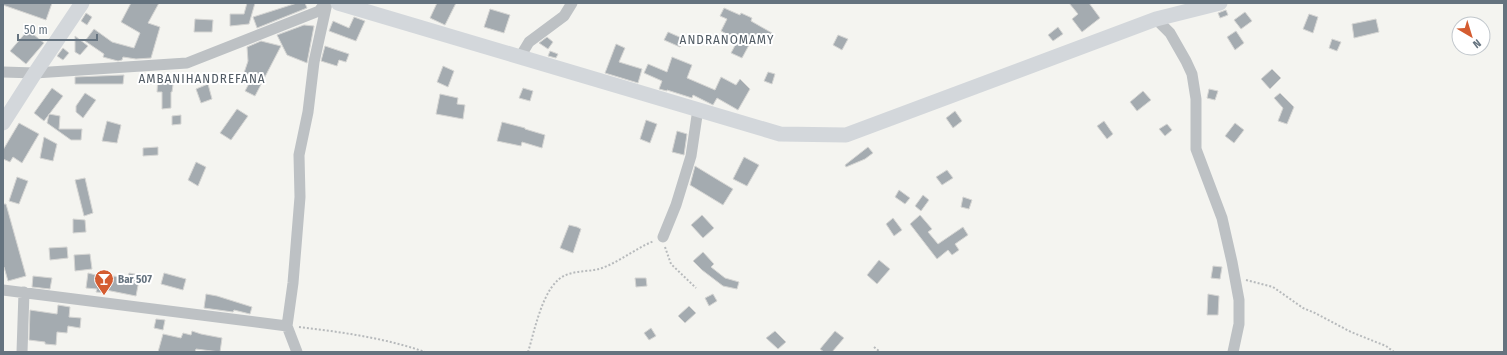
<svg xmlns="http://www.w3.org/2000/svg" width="1507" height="355" viewBox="0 0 1507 355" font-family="'Fira Sans Condensed',sans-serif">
	<rect width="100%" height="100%" fill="#f4f4f0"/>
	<path fill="#a4abb0" stroke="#d5d5d3" d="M3,3H52L46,20L3,5Z
		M131,3H159L148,23L160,27L151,58L136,59L123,57L122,60L118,61L103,57L104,54L85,41L94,29L112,42L134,48L140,33L121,22Z
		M247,3H255L249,24L230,26V14H244Z
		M297,3H305L307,8L257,28L253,17Z
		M437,3H456L445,25L430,18Z
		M1069,3H1089L1100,18L1082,32L1072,19L1078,14Z
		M724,8L740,15L741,13L752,18L751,21L772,33L768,41L755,34L742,58L731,53L738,40L721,31L727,19L720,16Z
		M490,9L510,15L504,33L484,27Z
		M1226,10L1228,15L1220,18L1218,13Z
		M1245,12L1252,21L1241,29L1234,20Z
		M86,13L92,17L87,25L81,21Z
		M1309,14L1318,17L1313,33L1303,29Z
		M354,17L365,21L356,41L329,31L333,21L349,28Z
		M195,19L213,20L212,32H194Z
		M1376,19L1379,32L1354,38L1352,24Z
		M304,25L314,26L307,63L287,55L277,35Z
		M1058,27L1063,34L1053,41L1048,35Z
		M28,30L44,43L26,64L10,51Z
		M1236,31L1244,43L1235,50L1227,37Z
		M668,32L684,39L680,47L664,40Z
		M838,35L848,39L842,50L833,45Z
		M75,36L88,46L80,55L75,52Z
		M547,37L553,42L548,49L539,43Z
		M1332,39L1341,42L1337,51L1329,48Z
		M261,41L281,46L255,96L245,91L253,76L244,73L248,61L247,47Z
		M616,44L625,48L619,62L642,69L638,83L605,73Z
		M325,46L349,54L346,62L339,60L337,66L321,61Z
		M63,48L69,53L63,60L57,56Z
		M550,51L558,54L556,58L548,56Z
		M672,57L692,65L687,78L715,90L721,77L736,85L740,79L750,89L738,110L717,98L713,105L693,95L692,98L667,90V91L659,89L662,81L644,73L648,64L667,72Z
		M443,66L454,71L448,87L437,82Z
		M1272,69L1281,78L1270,89L1261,79Z
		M768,72L775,74L772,84L764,81Z
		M124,75L123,84H75V77Z
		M158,76L174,77L172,92H171V108L162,109V92H157Z
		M208,84L212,99L201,103L196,89Z
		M52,88L63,96L44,121L34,113Z
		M523,88L533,91L530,101L519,98Z
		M1209,89L1218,91L1215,100L1207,98Z
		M1143,91L1151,100L1137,111L1130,102Z
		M85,93L96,100L83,118L76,112V106Z
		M1280,93L1294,107L1287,124L1278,121L1283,108L1274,98Z
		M440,94L458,98L457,104L465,105L463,119L436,114Z
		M237,109L248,116L231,140L220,133Z
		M955,111L962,121L953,128L946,118Z
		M49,114L60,116L59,129H82L81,140H71L47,123Z
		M181,115V124L172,125V116Z
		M646,120L657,124L650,143L640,139Z
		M107,121L121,125L117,143L102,141Z
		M1104,121L1113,134L1107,139L1097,126Z
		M502,122L525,128V129L545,135L542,148L522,142L521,146L497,141Z
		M19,123L39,134L22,163L13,157L10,162L3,159V150Z
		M1235,123L1244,130L1234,143L1225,136Z
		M1167,124L1172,130L1165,136L1159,129Z
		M677,131L687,134L684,155L672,152Z
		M44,137L57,144L53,161L40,158Z
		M158,147V155L143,156V148Z
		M868,147L873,153L865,159L846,167L845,165Z
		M744,157L759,165L747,186L733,179Z
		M196,162L206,167L198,186L188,180Z
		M695,166L733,189L723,205L690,185Z
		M947,170L953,178L942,185L936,177Z
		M17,177L28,181L19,204L9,201Z
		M85,178L93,213L84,216L75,180Z
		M899,190L910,198L905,204L895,197Z
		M923,195L929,200L921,211L915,206Z
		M963,197L972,200L969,209L961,207Z
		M3,204H6L26,276L8,281L4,267H3Z
		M702,215L714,228L703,238L691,225Z
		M920,215L932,229L928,232L938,244L963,227L968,235L955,244L959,250L952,255L948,250L937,259L910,224Z
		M893,218L902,230L894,236L886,224Z
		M73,219L85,220L86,232L73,233Z
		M569,225L577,227L581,229L573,253L560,248Z
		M67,247L68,258L50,260L49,248Z
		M703,252L714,264L711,267L725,278L739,282L737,289L723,286L702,270L693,261Z
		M90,254L92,269L75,271L74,255Z
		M879,260L890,269L877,284L867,275Z
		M1213,266L1222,267L1220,279L1211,278Z
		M88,273L96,275V277L112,279L113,276L128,278L129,273L140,275L136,296L106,290V293L96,292L97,289L86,288Z
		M164,273L186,279L183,290L161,284Z
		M33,276L52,278L50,289L32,287Z
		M635,278H646L647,286L636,287Z
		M206,294L217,296L252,307L250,314L234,310L233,312L204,308Z
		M713,294L717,301L709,306L705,298Z
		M1208,294L1219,296L1218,315H1207Z
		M58,305L70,307L69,317L81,318L80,328L68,326L67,333L57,332L56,345L45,344V342L29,340L30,310L57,314Z
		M689,306L696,313L685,323L678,316Z
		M156,319L165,320L163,330L154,328Z
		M651,328L656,336L649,340L644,333Z
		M192,331L201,334L222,338L220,352L196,349L195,352H158L163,334L181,338L183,333L191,335Z
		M775,331L786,342L778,349L766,338Z
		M835,331L844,338L832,352H824L820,349Z"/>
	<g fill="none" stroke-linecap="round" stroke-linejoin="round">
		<path stroke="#b7babc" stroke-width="2" stroke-dasharray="2 2" stroke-linecap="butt" d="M665,247L671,264L696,288
			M1246,280L1273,287L1303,308L1315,313L1351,332L1386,346L1394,352
			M299,327C341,332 385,338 425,352
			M874,347L880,352
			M528,352C535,330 543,284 566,275C578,270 591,272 602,268C621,261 636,248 654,241"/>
		<path stroke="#bdc1c4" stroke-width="11" d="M1156,19L1170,33L1186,61L1192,74L1196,99V149L1222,218L1232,262L1239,300V324L1233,352
			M520,57L529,42L564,16L572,3
			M3,72L35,73L187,63L319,11L325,3
			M663,237L676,205L691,156L698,109
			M3,290L287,326
			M22,352L24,292
			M297,352L287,326L293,283L300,197L299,155L308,112L314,62L327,3"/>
		<path stroke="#d3d7db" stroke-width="15" d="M338,3L780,134L846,135L1156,19L1220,3
			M3,123L35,73L82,3"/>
	</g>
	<defs>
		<symbol id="bar-pin" viewBox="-11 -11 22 30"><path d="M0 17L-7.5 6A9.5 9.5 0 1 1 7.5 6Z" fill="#d45c30" stroke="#fff"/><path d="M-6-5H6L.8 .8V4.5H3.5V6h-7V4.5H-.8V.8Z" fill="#fff"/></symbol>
	</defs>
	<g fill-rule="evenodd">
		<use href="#bar-pin" x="93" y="268" width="22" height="30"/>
	</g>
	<g text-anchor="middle" stroke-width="4" stroke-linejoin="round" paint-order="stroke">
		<g font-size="11" font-weight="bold" fill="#65737f" stroke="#fff" text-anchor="start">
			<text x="118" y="283">Bar 507</text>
		</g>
		<g font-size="13" letter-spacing="1" fill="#525c65" stroke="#fff">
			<text x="727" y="44">ANDRANOMAMY</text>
			<text x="202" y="83">AMBANIHANDREFANA</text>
		</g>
	</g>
	<rect width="1507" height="355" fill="none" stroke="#65737f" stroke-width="8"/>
	<g transform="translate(1471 36) rotate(142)"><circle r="19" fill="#ffffff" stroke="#c1c7cc"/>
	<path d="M0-3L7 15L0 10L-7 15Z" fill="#d45c30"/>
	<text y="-6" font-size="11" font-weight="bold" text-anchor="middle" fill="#65737f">N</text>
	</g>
	<path d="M18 34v6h79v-6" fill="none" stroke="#65737f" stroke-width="2"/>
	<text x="24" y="34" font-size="12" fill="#65737f" stroke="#ffffff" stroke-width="3" paint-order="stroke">50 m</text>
</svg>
